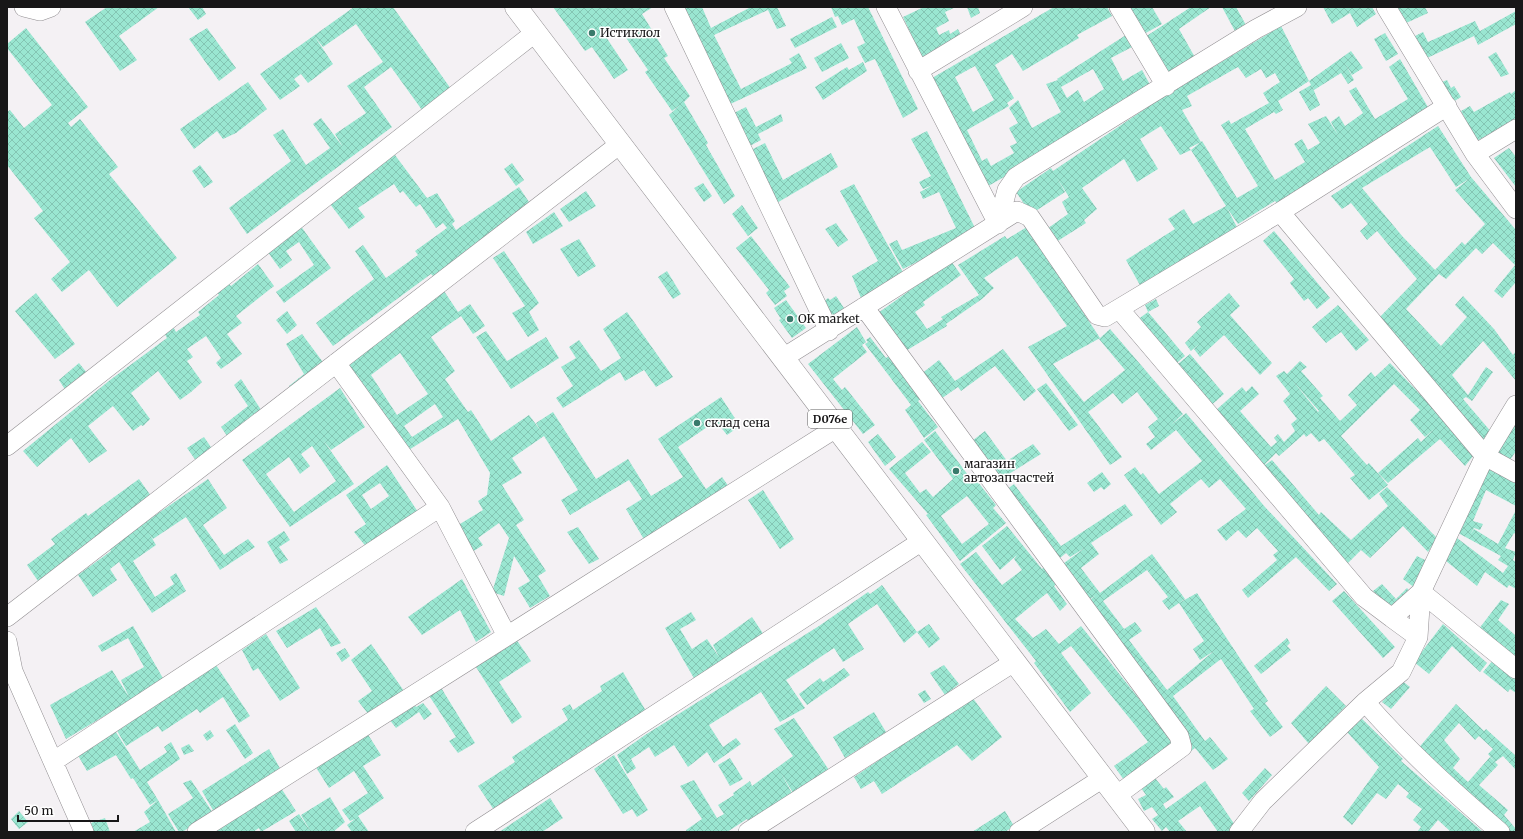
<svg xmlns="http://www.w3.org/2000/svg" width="1523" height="839" viewBox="0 0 1523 839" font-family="Merriweather,serif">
	<defs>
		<pattern id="building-cross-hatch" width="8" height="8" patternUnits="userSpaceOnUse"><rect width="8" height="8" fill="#9ae6d1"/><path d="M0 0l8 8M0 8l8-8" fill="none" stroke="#84c5b3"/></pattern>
	</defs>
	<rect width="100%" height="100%" fill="#f4f1f4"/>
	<path fill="url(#building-cross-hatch)" fill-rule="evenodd" d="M107,7H159L119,36L137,60L120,71L85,22Z
		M188,7H202L206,14L198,20Z
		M354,7H393L451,89L422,110L391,67L364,87L392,127L247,234L229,208L291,161L273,135L283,129L306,165L330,148L313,124L321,118L343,147L335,134L366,113L347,86L383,62L356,24L323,47L315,37L333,64L308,83L301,74L294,79L300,86L280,100L260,74Z
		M553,7H653L642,14L668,56L664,58L690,96L684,102L708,143L706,145L735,196L724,204L669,115L680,105L672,111L645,72L648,70L620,29L606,37L628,70L614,79L592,47L585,51Z
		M677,7H702L711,28L751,7H777L786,26L777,29L768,10L714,35L741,89L792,63L789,59L799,53L807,68L724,107Z
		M831,7H868L918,109L903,118L875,59L865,63L857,47L865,43L854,19L842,25L838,16L835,17Z
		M924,7H956L945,12L949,21L936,28L939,35L949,30L950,34L958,29L963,40L925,64L903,17Z
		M967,7H978L980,13L971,18Z
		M1054,7H1107L1112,16L1077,35L1079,38L1023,71L1012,54L995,65L1014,98L1007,103L1009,106L967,130L982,161L987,158L991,166L1014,153L1010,146L1017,143L1009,128L1018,123L1009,108L1018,100L1032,128L1061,112L1046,84L1058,80L1057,79L1126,35L1132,47L1111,58L1123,81L1142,70L1154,92L1087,133L1077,116L1085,131L983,189L932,78ZM975,66L994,100L973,112L955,77ZM1093,69L1104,89L1084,102L1078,90L1067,98L1061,87Z
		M1129,7H1152L1162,24L1144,34Z
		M1191,7H1211L1179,29L1197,61L1168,78L1145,37Z
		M1222,7H1236L1247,27L1236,33Z
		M1323,7H1372L1376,14L1357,27L1350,13L1332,24Z
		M1395,7H1425L1428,13L1404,24Z
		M1516,11V24L1478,45L1474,36L1425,59L1413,37L1423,32L1428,42L1475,21L1480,31Z
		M832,17L837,27L795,48L790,39Z
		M1281,26L1309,81L1278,101L1283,110L1276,114L1274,112L1245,129L1275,180L1305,162L1294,144L1302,139L1308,150L1320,143L1308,124L1326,116L1338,135L1331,122L1339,116L1345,126L1363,113L1349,91L1356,87L1375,119L1408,99L1389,67L1400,59L1429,109L1317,181L1277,203L1275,201L1238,224L1227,208L1238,229L1141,287L1126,260L1175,229L1168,219L1184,209L1193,224L1226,206L1191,150L1202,141L1237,198L1258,186L1221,125L1229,120L1231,124L1269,103L1263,93L1280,82L1275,73L1266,78L1261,69L1246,78L1238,67L1187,96L1192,106L1182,110L1201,142L1189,148L1191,150L1180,155L1161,126L1140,139L1158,169L1137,182L1124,159L1082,188L1097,209L1084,220L1086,223L1053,244L1044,231L1068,214L1062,202L1069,197L1057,178L1065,192L1031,214L1016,192L1051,168L1053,171L1161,98Z
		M26,28L88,107L68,123L71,127L80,119L118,167L109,174L177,258L117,307L89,270L62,292L51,279L70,262L34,218L43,211L7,165V112L10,110L24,128L52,105L7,48V44Z
		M207,28L236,68L219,81L189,39Z
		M1385,33L1398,54L1386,61L1374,39Z
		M841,43L849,58L822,72L814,58Z
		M1351,51L1363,68L1352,75L1345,63L1354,80L1348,84L1341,73L1314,90L1312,86L1320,105L1310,111L1299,92L1311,85L1309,81Z
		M1496,52L1509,74L1501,77L1488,57Z
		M863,62L867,71L823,100L815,87L847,67L849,70Z
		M1447,80L1451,88L1454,86L1461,97L1453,102L1442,82Z
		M248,82L267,109L236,133L223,139L217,131L194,149L180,129Z
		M1516,90V119L1477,141L1461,111L1470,106L1474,112L1510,92L1511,94Z
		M746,107L756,127L781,114L783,121L758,134L761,140L744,149L730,115Z
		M1438,126L1471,177L1516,230V282L1502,298L1494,291L1515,265L1493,243L1482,254L1476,248L1446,279L1439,274L1406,309L1441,346L1467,317L1455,305L1463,296L1494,329L1513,355L1516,351V381L1483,341L1452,375L1468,395L1486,367L1493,372L1472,401L1466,397L1463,399L1493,434L1483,449L1375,322L1417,279L1377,231L1367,240L1360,231L1368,224L1351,203L1342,209L1331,196ZM1430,147L1456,187L1469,179L1455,190L1485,224L1465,245L1462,242L1435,270L1403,237L1362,188Z
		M927,131L977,232L903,269L889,244L897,240L902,250L956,228L939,192L923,199L920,192L933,185L923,189L919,182L931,176L911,139Z
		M765,143L783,180L831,153L838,167L770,207L745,153Z
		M1509,148L1516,157V187L1494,158Z
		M392,151L427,198L437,193L455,221L452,224L456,230L519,187L533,208L433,276L431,274L333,346L316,323L374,279L355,251L363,245L386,278L418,255L415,251L447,228L443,223L436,228L420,204L416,207L403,191L400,193L394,184L358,208L365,217L349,229L327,200Z
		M512,163L524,180L516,186L504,169Z
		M200,165L213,182L204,188L192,171Z
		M703,183L712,196L704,202L694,188Z
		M854,184L905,276L861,298L852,276L878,261L840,191Z
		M586,191L596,206L569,222L560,209Z
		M742,205L758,228L748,236L732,214Z
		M554,212L563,226L533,244L526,232Z
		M295,218L331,268L284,303L276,292L314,265L299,242L286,251L292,260L280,269L262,244Z
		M836,223L848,240L838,247L825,229Z
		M1027,227L1100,338L1053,364L1084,402L1125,370L1099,339L1110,329L1183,414L1171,425L1186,413L1265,507L1337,584L1329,591L1296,557L1248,598L1242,590L1277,560L1273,555L1278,551L1257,528L1246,538L1238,530L1226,541L1217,530L1246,509L1220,479L1209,488L1201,479L1170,504L1177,512L1161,525L1124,475L1135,467L1141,475L1143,473L1159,494L1202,461L1176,430L1151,450L1146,444L1155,437L1148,427L1158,419L1137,392L1122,404L1113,393L1088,412L1122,457L1110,465L1028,347L1067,326L1017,256L984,278L994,288L982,299L946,324L947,326L904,352L878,313L951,261L961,275L923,302L925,305L915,312L927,329L943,319L941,317L979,295L958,265L1005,236L1007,239Z
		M1274,231L1330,298L1317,309L1308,298L1304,301L1290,283L1294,279L1263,241Z
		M751,236L790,287L784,291L787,296L775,305L766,293L769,290L736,248Z
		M579,239L596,266L578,277L560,249Z
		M504,251L539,303L529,312L539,330L528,337L512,313L525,306L493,258Z
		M258,264L274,286L236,316L242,323L227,334L242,354L221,369L216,363L221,358L206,336L187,349L193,357L187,361L202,382L191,392L180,400L158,371L131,393L150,419L143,426L141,425L133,431L113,406L88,426L107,451L89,463L71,438L37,467L23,451L110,380L167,338L163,331L172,325L176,332L200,315L198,312L219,295L215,289L226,280L231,286Z
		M667,271L681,294L673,299L658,277Z
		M442,288L458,312L470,304L485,326L473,334L461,316L431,337L455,371L445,379L468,412L471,410L491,441L529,415L541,431L536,423L553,412L596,479L628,459L651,496L683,477L658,439L721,397L740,426L727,435L716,421L678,447L706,489L722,477L729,487L645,541L626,509L642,499L629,480L570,515L561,500L578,490L544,436L512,458L522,473L502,485L524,520L516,525L546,571L538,576L550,596L530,608L518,588L530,581L514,556L504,596L492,592L509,538L499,523L478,538L483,545L466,556L450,530L483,510L478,501L487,495L490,473L458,419L404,453L344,361ZM400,353L428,394L397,415L371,375ZM435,404L443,417L412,437L404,426Z
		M36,293L75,344L55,359L15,311Z
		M1229,293L1240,306L1230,315L1272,363L1260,375L1224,335L1200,357L1194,349L1199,344L1191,351L1185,343L1201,327L1197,322Z
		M836,296L844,308L828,323L818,306L828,298L830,300Z
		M1156,299L1159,306L1148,312L1185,356L1171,368L1137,320L1148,312L1145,305Z
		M786,300L806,328L792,338L779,320L781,319L774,308Z
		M1338,305L1369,340L1356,351L1341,332L1326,343L1312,327Z
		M287,311L297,325L287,334L276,320Z
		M627,312L673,377L656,387L644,370L625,381L620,372L563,408L556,398L573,386L561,367L576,358L569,347L579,340L601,371L621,358L603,329Z
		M857,327L866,342L862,345L867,352L833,379L842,390L845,387L875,425L863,434L808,364Z
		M486,331L507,361L546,337L559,358L511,389L476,337Z
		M302,334L331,373L298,398L289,386L304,374L286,344Z
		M870,337L886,358L893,353L924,397L918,401L938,427L924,438L905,410L911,405L865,344L868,342L866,340Z
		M1003,349L1036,391L1024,401L995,366L961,391L958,387L938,401L920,375L939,360L955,381Z
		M1190,354L1224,394L1207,409L1172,369Z
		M1300,361L1307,367L1301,371L1323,396L1320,398L1340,421L1357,405L1348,395L1371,372L1375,377L1390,363L1444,419L1474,455L1465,466L1440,439L1388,483L1378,473L1418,438L1421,442L1434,429L1425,437L1410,420L1420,410L1394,384L1341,436L1367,465L1369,463L1388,485L1369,500L1350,478L1355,475L1324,439L1319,442L1311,433L1306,437L1304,434L1279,456L1276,453L1262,467L1272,460L1319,515L1321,512L1351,540L1388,506L1379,494L1387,487L1437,538L1428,552L1403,526L1370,558L1361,550L1346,565L1215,411L1242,387L1246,392L1252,386L1259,394L1240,411L1271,447L1277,442L1274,438L1278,434L1284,442L1295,431L1291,424L1297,419L1283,401L1290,394L1276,376L1284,371L1287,374ZM1293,381L1319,411L1318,412Z
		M79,363L87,373L66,391L59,380Z
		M241,379L267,419L232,443L221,427L248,406L234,385Z
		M1046,383L1078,425L1069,431L1037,389Z
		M340,388L365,427L331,450L323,440L354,484L290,527L242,460ZM312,446L336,481L294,512L266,474L289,457L300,474L310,466L301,454Z
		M1516,421V451L1508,463L1490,452Z
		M935,431L971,479L974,477L996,505L993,508L1006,523L960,561L926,515L928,514L889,469L922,442L931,452L905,473L920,493L926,489L933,497L953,479L924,440ZM967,496L989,524L962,544L941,516Z
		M985,431L1007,461L1033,444L1041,454L996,482L968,444Z
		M878,434L896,457L885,466L868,442Z
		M204,437L215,453L199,465L187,448Z
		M387,465L420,515L368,549L354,532L366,524L346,495ZM380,483L389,496L371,509L362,495Z
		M1487,465L1516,482V506L1486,490L1473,521L1483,524L1480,530L1474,528L1470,535L1474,529L1498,544L1516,510V534L1514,533L1505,548L1516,552L1513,560L1516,562V589L1509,585L1507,588L1485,572L1477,586L1446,561L1457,538L1503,573L1508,566L1498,560L1501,556L1458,533Z
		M1102,472L1111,484L1104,490L1101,487L1094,492L1087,483Z
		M139,479L151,496L38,581L27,565L55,544L51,539L86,513L88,516Z
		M208,479L227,508L203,525L224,555L248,539L255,547L220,570L186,517L153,539L149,533L156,545L133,561L155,597L174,584L170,577L176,573L186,591L152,613L119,562L110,569L117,580L93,597L78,575L111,551L109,547Z
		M1014,484L1061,546L1125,504L1133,515L1091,543L1099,554L1081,568L1100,593L1152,554L1185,599L1179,603L1197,593L1268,701L1265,703L1283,727L1270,737L1250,711L1254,709L1221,659L1173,696L1205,741L1210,737L1228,759L1213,770L1195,748L1191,751L1084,605L1096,595L1083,604L1057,568L1085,548L1070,557L1066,553L1054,563L1002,493ZM1147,570L1168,597L1162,601L1169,610L1179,603L1204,641L1193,649L1200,660L1214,651L1167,690L1129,640L1142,631L1135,622L1124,629L1103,601Z
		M763,490L794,539L780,549L748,500Z
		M1007,526L1042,569L1044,567L1057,583L1054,586L1067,604L1060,611L1047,593L1015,619L1033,638L1046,629L1059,644L1081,626L1176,745L1124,780L1114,766L1148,742L1135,725L1071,646L1061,653L1091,693L1070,712L1034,663L1036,661L960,564L976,552L1002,585L1022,570L1014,559L1017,555L1000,570L982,546Z
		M578,527L599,559L589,564L567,532Z
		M284,531L290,540L279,547L288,560L280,564L267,542Z
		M1417,556L1429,562L1415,588L1403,579Z
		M462,579L491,632L476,642L460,610L422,635L408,617Z
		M1382,584L1396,599L1407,588L1413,595L1394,612L1373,591Z
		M882,585L917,632L904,643L877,604L848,624L864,649L843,662L834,648L786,680L805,708L780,722L761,692L709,725L723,747L736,738L741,744L714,763L707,752L688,767L674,745L655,757L649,747L631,759L636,768L627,774L617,755L645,735L819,626L868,592L870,594Z
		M1344,591L1395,647L1383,658L1332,601Z
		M1501,600L1509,604L1498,620L1516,636V662L1478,630Z
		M316,607L341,643L331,647L320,628L287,648L276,631Z
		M691,612L696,620L680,629L692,649L707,639L719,657L713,645L752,617L764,635L695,680L665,628Z
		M929,624L940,639L929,648L917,632Z
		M1443,624L1487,663L1480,672L1452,646L1429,674L1414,662Z
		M133,626L164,680L66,739L50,705L112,670L129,697L121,680L144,667L128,638L102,652L98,646Z
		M266,634L300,688L280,701L258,668L253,671L242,650Z
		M1287,638L1290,643L1287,646L1291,650L1261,674L1254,666Z
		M516,639L531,661L499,682L522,717L512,724L476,667Z
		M371,644L404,691L369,715L358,701L372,691L351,660Z
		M345,648L350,656L342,662L336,653Z
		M1494,659L1516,676V693L1510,689L1508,692L1483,672Z
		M216,665L250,716L239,723L223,697L200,713L197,709L162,732L158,726L126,746L116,729Z
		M944,665L959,684L945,695L930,673Z
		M844,668L850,675L807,705L799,694L820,678L823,682Z
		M623,672L646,711L584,749L494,810L478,786L515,762L512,757L568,720L562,709L570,704L573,710L602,691L600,686Z
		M1401,680L1410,687L1391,709L1382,702Z
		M440,686L475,743L458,753L449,741L456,737L428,694Z
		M1326,686L1346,706L1309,744L1291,723Z
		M925,690L931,699L924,703L918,694Z
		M972,697L1002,737L972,761L957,745L882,794L874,781L861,789L854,777Z
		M413,702L416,707L423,703L432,714L424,720L419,712L396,728L389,719Z
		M1456,704L1484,731L1481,734L1486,729L1516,756V770L1503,756L1495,762L1498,765L1479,785L1508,810L1504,815L1516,829V832H1506L1416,751ZM1459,723L1475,740L1479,736L1493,749L1488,754L1495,762L1490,757L1468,782L1453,768L1460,759L1444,740Z
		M874,712L886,732L845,758L833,737Z
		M1360,717L1403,759L1401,761L1483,832H1451L1438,820L1428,832H1417L1421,827L1413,820L1422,809L1406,797L1409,793L1398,784L1386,799L1377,793L1352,825L1343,817L1379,767L1347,732Z
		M794,718L829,770L793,793L781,773L794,797L750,823L747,819L727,832H687L686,830L702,819L680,786L694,780L717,818L724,814L718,805L734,795L733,793L750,781L752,786L793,756L774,729Z
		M235,724L253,753L245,759L226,730Z
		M114,729L140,770L167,752L164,747L171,742L180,759L147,782L158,800L176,832H133L150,822L144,812L158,800L150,805L133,778L131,779L116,755L87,771L76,752Z
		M210,730L214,736L207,741L203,735Z
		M367,733L381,755L363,766L384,798L358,816L369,832H352L347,825L355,819L350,821L342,810L368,793L354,771L329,788L315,766Z
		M189,744L194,751L184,755L181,748Z
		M269,749L281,770L214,812L202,791Z
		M614,755L648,810L637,817L632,809L623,814L594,769Z
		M730,758L743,779L730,786L718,765Z
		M1265,768L1272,775L1249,801L1242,793Z
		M1155,778L1164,789L1166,787L1174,797L1163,804L1166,809L1205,781L1237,828L1232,832H1218L1200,806L1178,821L1187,832H1170L1166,827L1162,831L1152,819L1158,815L1152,807L1144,811L1138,799L1146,795L1141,788Z
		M191,780L213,813L182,832H179L168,814L193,798L183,783Z
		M281,788L296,811L261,832L259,828L253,832H211Z
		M330,797L345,822L333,832H311L301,815Z
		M550,798L563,818L542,832H499Z
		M19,811L28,822L19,829L11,819Z
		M1005,811L1014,826L1005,832H972Z
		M299,814L311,832H296L289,821Z
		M105,818L110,832H94L91,823Z"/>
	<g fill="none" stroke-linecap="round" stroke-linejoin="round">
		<defs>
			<path id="minor" d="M24,7L40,11L51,7
				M674,7L829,331
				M886,7L998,224
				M1119,7L1166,86
				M1386,7L1475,154L1516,209
				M918,71L1023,7
				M1475,154L1516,129
				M1280,212L1485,456L1516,473
				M998,224L1007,190L1016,177L1256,29L1297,7
				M864,307L1179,736L1182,747L1116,796
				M1120,310L1364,597L1392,618
				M783,358L1017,211L1030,217L1097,315L1105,317L1280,212L1447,106
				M336,363L440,507L507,636
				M7,446L536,32
				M7,617L620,144
				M1418,637L1392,618L1421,592L1516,669
				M7,641L13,671L84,832
				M1365,702C1407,750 1451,790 1500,832
				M54,761L440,507
				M197,832L836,428
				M475,832L922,541
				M748,832L1014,662
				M1019,832L1103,778
				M1239,832L1263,801L1365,702L1401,672L1418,637L1421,592L1485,456L1516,405"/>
			<path id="major" d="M516,7L1144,832"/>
		</defs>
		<use href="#minor" stroke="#918e91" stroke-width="20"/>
		<use href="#major" stroke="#918e91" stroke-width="23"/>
		<use href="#minor" stroke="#fff" stroke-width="19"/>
		<use href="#major" stroke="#fff" stroke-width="22"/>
	</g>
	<g fill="#397a6b" stroke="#fff" stroke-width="1.5">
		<circle cx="592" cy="33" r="4"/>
		<circle cx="790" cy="319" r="4"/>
		<circle cx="697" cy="423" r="4"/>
		<circle cx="956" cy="471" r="4"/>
	</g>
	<g text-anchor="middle" stroke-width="3" stroke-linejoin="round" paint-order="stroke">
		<rect fill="#fff" stroke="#5d5d5d" stroke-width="1" x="808" y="410" width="44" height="18" rx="3"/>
		<g font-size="11" font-weight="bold" fill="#181718">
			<text x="830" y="423">D076e</text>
		</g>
		<g font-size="12" fill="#181718" stroke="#fff" text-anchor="start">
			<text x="600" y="37">Истиклол</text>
			<text x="798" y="323">OK market</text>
			<text x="705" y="427">склад сена</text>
			<text x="964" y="468">магазин<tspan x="964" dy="14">автозапчастей</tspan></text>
		</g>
	</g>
	<rect width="1523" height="839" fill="none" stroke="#181718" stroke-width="16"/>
	<path d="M18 815v6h100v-6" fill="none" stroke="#181718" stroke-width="2"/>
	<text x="24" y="815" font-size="12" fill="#181718" stroke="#ffffff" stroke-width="3" paint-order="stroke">50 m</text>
</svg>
